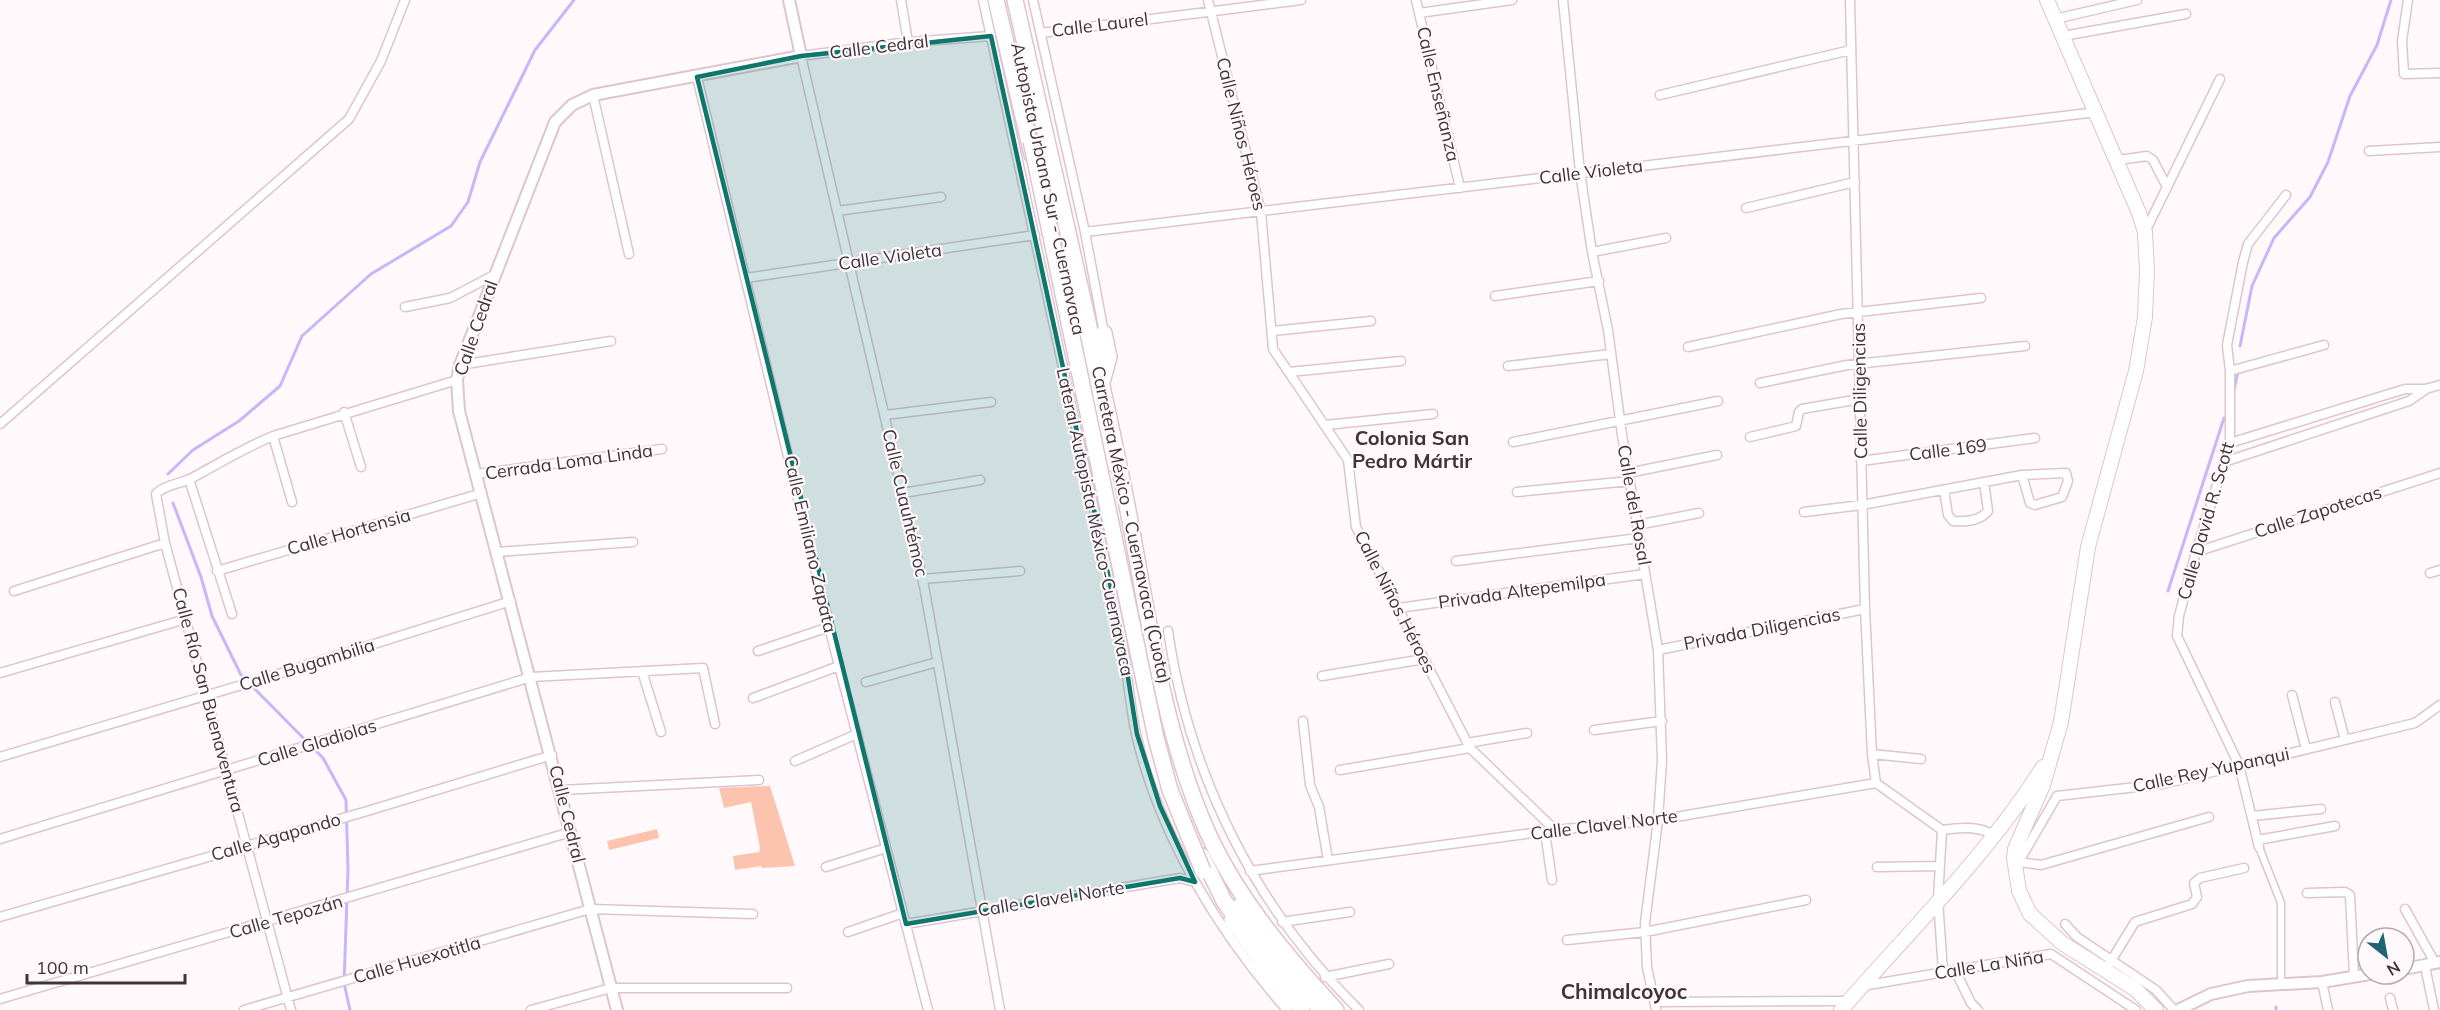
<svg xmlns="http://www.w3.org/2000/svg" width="2440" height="1010" viewBox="0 0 2440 1010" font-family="Mulish,sans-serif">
	<rect width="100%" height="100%" fill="#fff9fc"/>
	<path fill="#fcc4af" d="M770,786L795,866L762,868L761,866L735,870L733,856L759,852L760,848L751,802L724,808L719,788Z
		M657,829L659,838L609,850L607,841Z"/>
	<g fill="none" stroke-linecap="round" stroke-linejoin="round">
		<path stroke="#c7b6f9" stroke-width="3" d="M2240,346L2252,286L2274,238L2310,197L2328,162L2350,96L2377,45L2391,0
			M2233,394L2238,372
			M168,474L193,450L239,421L280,386L302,336L342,300L371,274L451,226L468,202L480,162L535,50L574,0
			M173,503L201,577L212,616L241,675L247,680
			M2168,591L2224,418
			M251,685L323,758L346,800L348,870L344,983L350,1010
			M2276,1010V1007"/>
		<defs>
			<path id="pedestrian" d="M2259,847L2281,903V984"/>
			<path id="minor" d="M901,0L908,42
				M983,0L1121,634C1127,667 1129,701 1136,734C1159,835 1219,933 1287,1010
				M1033,0L1085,232L1104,333
				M1208,0L1261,212L1273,349L1348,460L1356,527L1470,748L1555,830
				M1416,0L1460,188
				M1563,0L1580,172L1592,252L1608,330L1622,435L1658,650L1662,760L1658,820L1645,923L1647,967L1656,1010
				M1850,0L1865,609L1872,754L1876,783
				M2408,0L2402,41L2404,74L2440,73
				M1419,13L1512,0
				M2055,19L2137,0
				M1041,33L1301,0
				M991,36L908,42L801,56L924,586L1000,1010
				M2063,36L2186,14
				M697,77L829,627L928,1010
				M593,95L629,254
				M1660,95L1851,50
				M2369,151L2440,147
				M2118,160L2147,156L2153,160L2167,187
				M1746,208L1855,182
				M837,211L941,197
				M1085,232L2097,112
				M2145,232L2220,79
				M1592,252L1666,238
				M746,278L1035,235
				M1495,296L1599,281
				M405,307L450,298L494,275
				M1272,331L1371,321
				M1688,347L1841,314L1981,298
				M460,365L611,341
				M1508,366L1611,354
				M2230,371L2324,345
				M1289,372L1401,361
				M1760,383L1847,365L2025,346
				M344,412L361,467
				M885,415L991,402
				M0,424L349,119L381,61L405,0
				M1326,425L1433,414
				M273,436L292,502
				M1750,437L1796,426L1799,412L1802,409L1860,399
				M1513,442L1718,401
				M2230,443L2405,389H2425L2440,385
				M1861,461L2035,438
				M2224,462L2409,401L2425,390
				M1628,473L1717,455
				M476,474L662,449
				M189,479L232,614
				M1944,490L1948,515L1953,521C1965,522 1980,521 1988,511L1984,482
				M1517,492L1630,481
				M903,493L980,480
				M1804,512L1862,505L2022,475L2066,473L2068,481L2062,497L2035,505L2030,503L2022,475
				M1637,525L1699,513
				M498,552L633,542
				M2196,552L2440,473
				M1456,561L1639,538
				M217,571L482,493
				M2430,573L2440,570
				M923,579L1020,571
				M14,591L165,543
				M1398,608L1645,574
				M1168,631C1189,775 1255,908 1359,1010
				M1658,650L1865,609
				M758,651L829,627
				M642,671L661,732
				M0,673L186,619
				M1322,676L1424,659
				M866,682L937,662
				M2292,695L2306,749
				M753,698L839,666
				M2335,702L2345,740
				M1303,721L1310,785L1319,807L1328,860
				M1594,730L1662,721
				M1467,743L1527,733
				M1872,754L1921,759
				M0,757L275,675L511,601
				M795,761L857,734
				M1340,770L1470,748
				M561,790L759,780
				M2252,816L2321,809
				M1942,830L1938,899L1943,972
				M1545,832L1552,880
				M0,839L531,677L703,668L715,724
				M2258,840L2335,826
				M2259,847L2239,765L2177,636L2179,616L2196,552L2230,443V371L2227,345L2243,262L2248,244L2286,195
				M2019,862L2041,865L2209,817
				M2017,865L2057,796L2163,784L2415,723L2440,705
				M826,867L886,848
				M1877,867L1940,866
				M1250,871L1555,830L1658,820L1876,783L1942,830C1962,827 1977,826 1995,835
				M2307,893L2345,892L2350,895L2354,976
				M2405,909L2435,963
				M0,917L364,812L552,755
				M1282,922L1350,912
				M906,924L1180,878L1195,882
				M2065,924L2077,937L2156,990L2174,1010
				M848,932L903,913
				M1567,940L1645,932L1806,900
				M2425,966L2434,1010
				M2106,969L2135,922L2192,904L2197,897L2194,883L2200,878L2244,868
				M1955,970L1971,1003L1978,1010
				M1325,977L1389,964
				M2322,982L2328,1010
				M1862,986L2051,954L2136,1010
				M2390,998L2393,1010
				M0,999L571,832
				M1655,1002L1849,1001
				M244,1010L590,909L753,914
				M291,1010L165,543L156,494C164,485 179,484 190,479C218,464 244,448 273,436L457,380
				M531,1010L611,988H787"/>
			<path id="tertiary" d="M2404,969L2440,962
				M617,1010L459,411L457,380L460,365L555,122L572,105L593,95L801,56L789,0
				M2178,1010L2211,994L2248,986L2322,982L2370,974"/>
			<path id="primary" d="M2047,0L2139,213L2145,232L2147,270L2145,317L2136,371L2088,547L2061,722L2043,785L2015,849L2014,858L2019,891L2030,914L2062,943L2135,989L2156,1010
				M1841,1010C1910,930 1987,856 2043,767"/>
			<path id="motorway" d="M996,0L1032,155
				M1015,0C1051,160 1089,319 1122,480C1146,596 1159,722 1207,831C1237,898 1287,957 1336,1010
				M1066,269L1108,463
				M1103,379L1109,357L1104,333
				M1202,856L1224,901L1242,926
				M1240,906L1275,958L1321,1010
				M1232,920L1278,984L1302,1010"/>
		</defs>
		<use href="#pedestrian" stroke="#dfc4d0" stroke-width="9"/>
		<use href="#minor" stroke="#dfc4d0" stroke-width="11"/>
		<use href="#tertiary" stroke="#dfc4d0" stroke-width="14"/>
		<use href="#primary" stroke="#dfc4d0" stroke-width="16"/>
		<use href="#motorway" stroke="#dfc4d0" stroke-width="18"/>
		<use href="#pedestrian" stroke="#fff" stroke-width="6"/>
		<use href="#minor" stroke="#fff" stroke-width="8"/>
		<use href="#tertiary" stroke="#fff" stroke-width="10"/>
		<use href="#primary" stroke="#fff" stroke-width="14"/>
		<use href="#motorway" stroke="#fff" stroke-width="15"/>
		<defs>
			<path id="motorway-bridge" d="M1031,141L1156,738L1170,790L1203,871"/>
		</defs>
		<use href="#motorway-bridge" stroke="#dfc4d0" stroke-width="18" stroke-linecap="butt"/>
		<use href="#motorway-bridge" stroke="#fff" stroke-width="15"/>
	</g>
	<path fill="#0f766e" fill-opacity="0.2" stroke="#0f766e" stroke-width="4.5" stroke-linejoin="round" d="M991,36L1121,634L1137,734L1160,806L1195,882L1180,878L906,924L697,77L801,56Z"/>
	<g text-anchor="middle" stroke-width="4.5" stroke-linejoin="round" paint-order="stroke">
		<g font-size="18" fill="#3f3439" stroke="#fff9fc">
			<text transform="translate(1100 25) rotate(-7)" y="6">Calle Laurel</text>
			<text transform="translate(879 47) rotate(-7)" y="6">Calle Cedral</text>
			<text transform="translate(1438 94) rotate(77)" y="6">Calle Enseñanza</text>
			<text transform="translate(1241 134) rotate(76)" y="6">Calle Niños Héroes</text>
			<text transform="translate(1591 172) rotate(-7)" y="6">Calle Violeta</text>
			<text transform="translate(1048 189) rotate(78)" y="6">Autopista Urbana Sur - Cuernavaca</text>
			<text transform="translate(890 257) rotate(-8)" y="6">Calle Violeta</text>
			<text transform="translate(476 328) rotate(-71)" y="6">Calle Cedral</text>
			<text transform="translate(1860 391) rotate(-91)" y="6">Calle Diligencias</text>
			<text transform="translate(1948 450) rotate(-7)" y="6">Calle 169</text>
			<text transform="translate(569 462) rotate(-8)" y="6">Cerrada Loma Linda</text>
			<text transform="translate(905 503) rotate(77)" y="6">Calle Cuauhtémoc</text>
			<text transform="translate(1634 505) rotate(80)" y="6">Calle del Rosal</text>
			<text transform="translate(2318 512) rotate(-18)" y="6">Calle Zapotecas</text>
			<text transform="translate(2206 521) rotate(-74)" y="6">Calle David R. Scott</text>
			<text transform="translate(1095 522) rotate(78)" y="6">Lateral Autopista México-Cuernavaca</text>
			<text transform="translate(1131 525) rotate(78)" y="6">Carretera México - Cuernavaca (Cuota)</text>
			<text transform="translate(349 532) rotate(-16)" y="6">Calle Hortensia</text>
			<text transform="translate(810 544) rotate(77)" y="6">Calle Emiliano Zapata</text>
			<text transform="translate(1522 591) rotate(-8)" y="6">Privada Altepemilpa</text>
			<text transform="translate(1395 602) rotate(63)" y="6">Calle Niños Héroes</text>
			<text transform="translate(1762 629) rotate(-11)" y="6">Privada Diligencias</text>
			<text transform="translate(307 665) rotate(-17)" y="6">Calle Bugambilia</text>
			<text transform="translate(208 700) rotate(75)" y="6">Calle Río San Buenaventura</text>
			<text transform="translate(317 743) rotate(-17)" y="6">Calle Gladiolas</text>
			<text transform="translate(2211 770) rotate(-12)" y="6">Calle Rey Yupanqui</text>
			<text transform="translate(567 814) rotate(76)" y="6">Calle Cedral</text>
			<text transform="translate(1604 825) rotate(-7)" y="6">Calle Clavel Norte</text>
			<text transform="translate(276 837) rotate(-16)" y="6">Calle Agapando</text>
			<text transform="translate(1051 899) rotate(-9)" y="6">Calle Clavel Norte</text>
			<text transform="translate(286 917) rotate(-16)" y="6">Calle Tepozán</text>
			<text transform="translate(417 960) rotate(-16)" y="6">Calle Huexotitla</text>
			<text transform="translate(1989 965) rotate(-9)" y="6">Calle La Niña</text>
		</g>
		<g font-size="20" font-weight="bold" fill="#3f3439" stroke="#fff9fc">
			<text x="1412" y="445">Colonia San<tspan x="1412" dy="23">Pedro Mártir</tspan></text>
		</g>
		<g font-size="21" font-weight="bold" fill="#3f3439" stroke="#fff9fc">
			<text x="1624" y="999">Chimalcoyoc</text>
		</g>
	</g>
	<g transform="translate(2386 956) rotate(149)"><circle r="28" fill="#fff9fc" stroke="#b2aaae" stroke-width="1.5"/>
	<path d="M0-4.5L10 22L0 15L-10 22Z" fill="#1f6475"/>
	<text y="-9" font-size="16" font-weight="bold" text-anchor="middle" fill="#3f3439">N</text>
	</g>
	<path d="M27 974v9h158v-9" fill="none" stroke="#3f3439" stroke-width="3"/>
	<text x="36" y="974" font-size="18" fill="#3f3439" stroke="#fff9fc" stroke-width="4.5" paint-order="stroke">100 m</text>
</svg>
